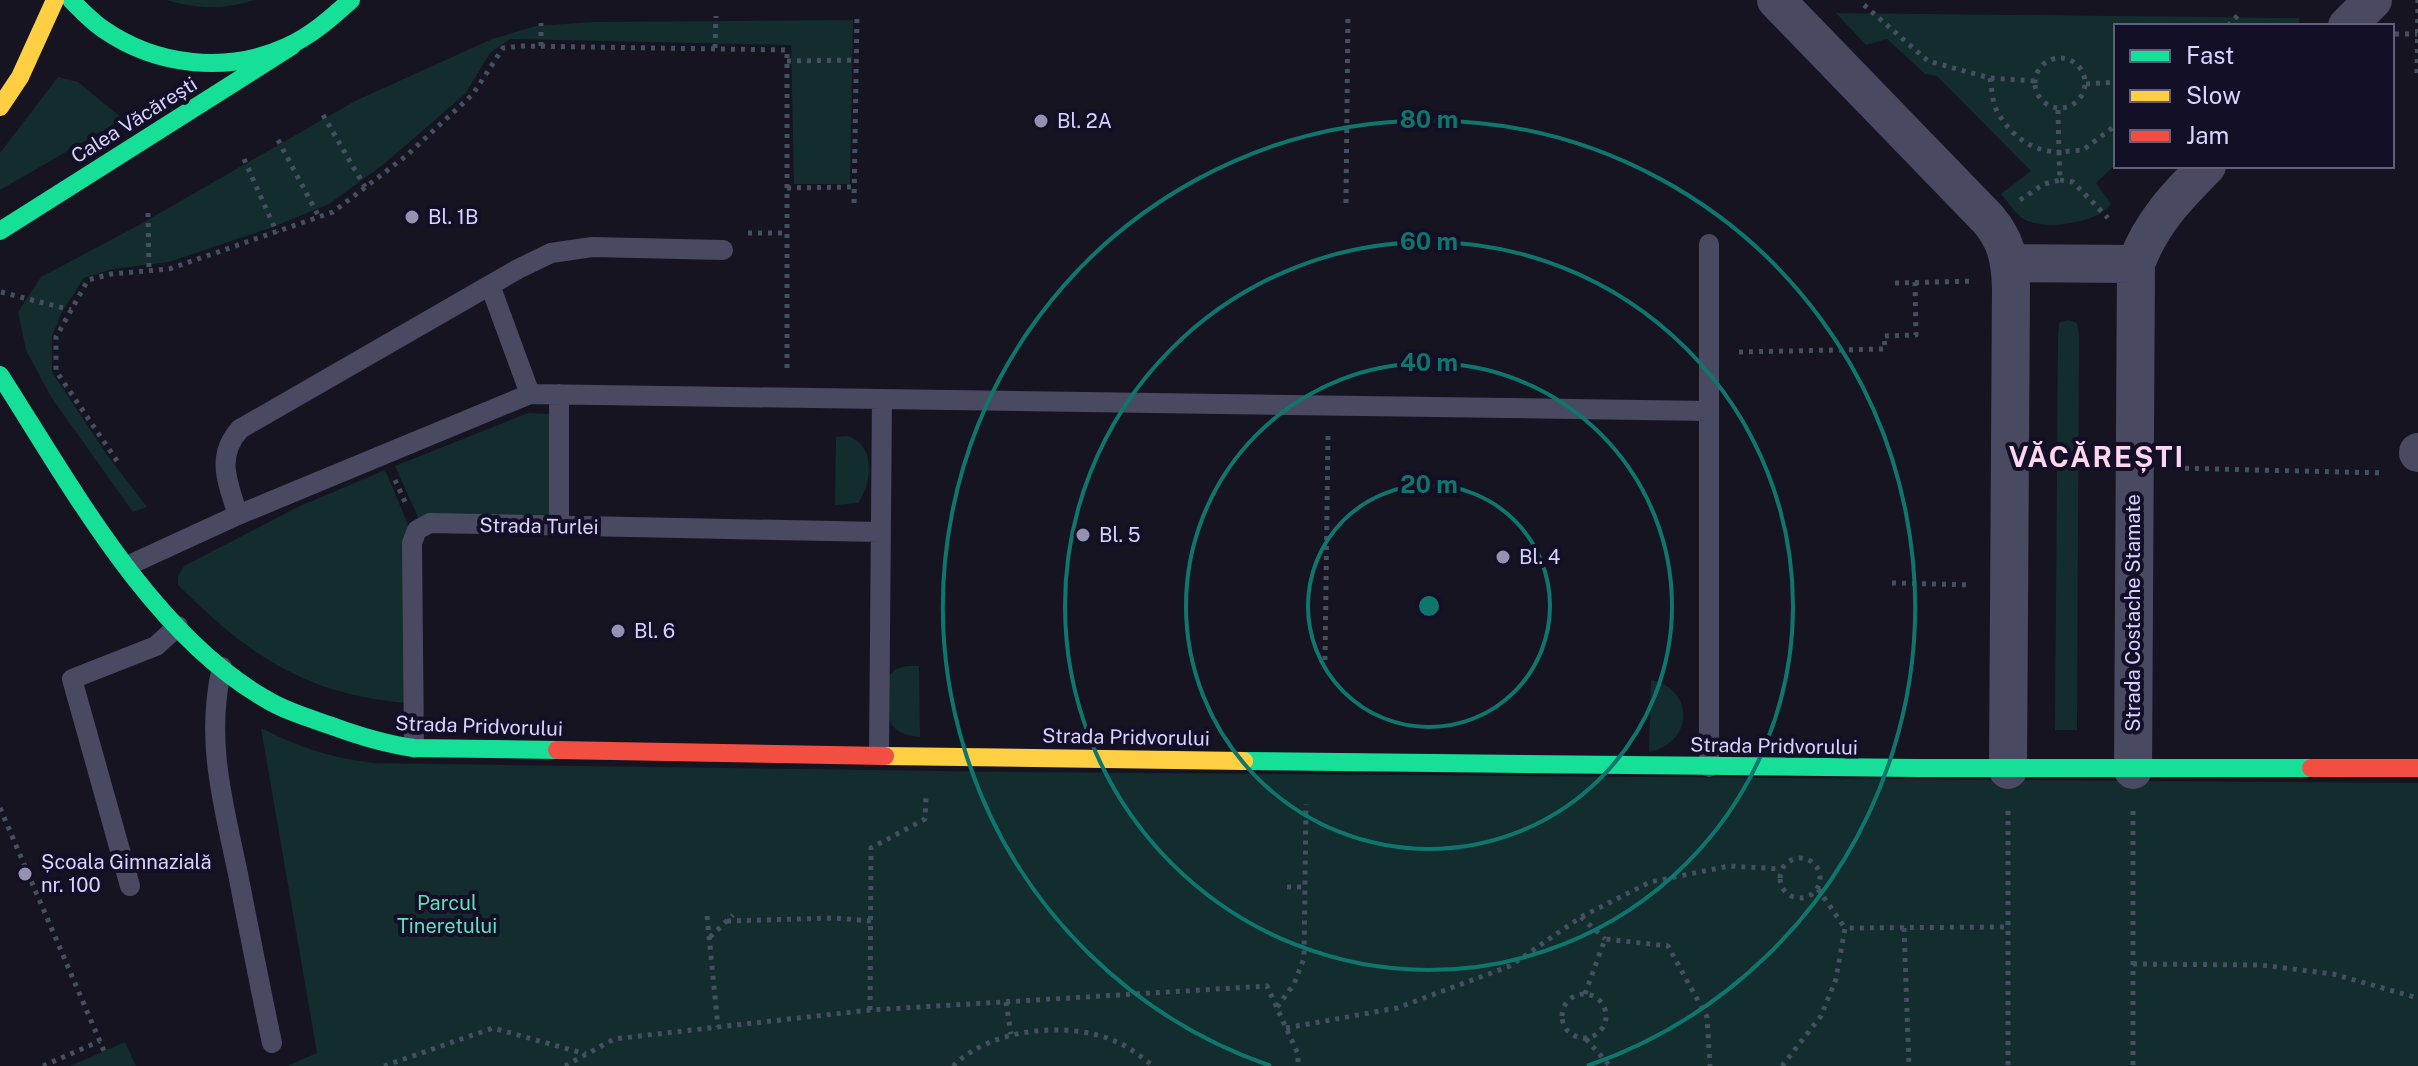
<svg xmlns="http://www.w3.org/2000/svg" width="2418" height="1066" viewBox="0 0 2418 1066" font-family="'Public Sans',sans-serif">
	<rect width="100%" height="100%" fill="#161421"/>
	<path fill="#132c2d" d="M166,0H254C223,10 196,9 166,0Z
		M1836,13L2299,18V26H2116V164L2096,183L2111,204C2099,223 2041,232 2022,218C2014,212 2008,202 2001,194L2031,171L1937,76L1925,74L1887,39L1866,45Z
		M853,20L850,184H794L791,45L510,39L490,53L465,94L384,164L329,204L270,228L169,262L113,269L84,278L62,312L52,336V372L107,455L147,507L133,512L51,397L26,350L18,312L41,277L137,226L355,101L492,39L536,26L593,22Z
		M58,77L78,82L123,119L0,190V153Z
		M2068,320L2077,323L2079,336L2077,730H2055L2058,336L2059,323Z
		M528,413L553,414V522L421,524L395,466Z
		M848,436C876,446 873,482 858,503L835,505L836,437Z
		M385,470L410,529L405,703C305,694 248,655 178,585V576L184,566L300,506Z
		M907,666H919L920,737C880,734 887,708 888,677L896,669Z
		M1651,680C1695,689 1694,743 1649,752Z
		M261,728C298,747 331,758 373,763L1017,772L2418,783V1066H287L317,1053Z
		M125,1042L136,1066H70Z"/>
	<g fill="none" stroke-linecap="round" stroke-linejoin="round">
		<path stroke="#44505f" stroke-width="5" stroke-dasharray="4 6" stroke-linecap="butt" d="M1864,5L1928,61L1990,78L2035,81
			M2228,26L2240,13
			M2395,34H2417
			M541,46V23
			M715,48L716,16
			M2035 83a25 25 0 1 1 50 0a25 25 0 1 1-50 0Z
			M787,61L857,60
			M2417,73L2418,0
			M1990,78C1992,88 1992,102 1997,111C2010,135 2032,152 2059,152L2058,109
			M2086,84L2116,82
			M323,115L365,187
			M278,140L319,217
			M244,159L277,233
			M2060,180L2073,182L2108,218
			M787,188L854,187
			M2020,200L2044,184L2060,180L2059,152L2083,150L2116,125
			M854,203L857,15
			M1346,203L1348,14
			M148,213L149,271
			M748,233H787
			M1895,283L1974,281
			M1,292L71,310
			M1739,352L1885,349L1884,336L1916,335L1915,282
			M117,461L56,371V337L88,280L111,274L169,269L333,212L406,156L473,94L503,48L522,46L787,50V370
			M2175,468L2385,473
			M395,480L406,504
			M1892,583L1971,585
			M1325,660L1328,435
			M0,808L104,1051
			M2008,811V1066
			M2133,811V1066
			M1780 878a20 20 0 1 1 40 0a20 20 0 1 1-40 0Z
			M1287,887H1305
			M1818,889L1845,928
			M707,916L718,1027
			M1581,917L1605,939
			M727,921L834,918L871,921
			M1904,928L1909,1066
			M710,937L733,915
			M2133,964L2260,965L2333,974L2418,998
			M1562 1016a22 22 0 1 1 44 0a22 22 0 1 1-44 0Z
			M1585,994L1605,939L1668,946L1707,1017L1710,1066
			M1006,1002L1011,1034
			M1277,1007L1294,984L1304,958L1306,804
			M870,1010L871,848L925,819L926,797
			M1286,1028L1397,1008L1510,966L1581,917L1650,882L1729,866L1781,869
			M1586,1039L1610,1066
			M43,1066L100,1041
			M384,1066L493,1028L586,1054
			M565,1066L614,1039L718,1027L870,1010L1267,986L1298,1054V1066
			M953,1066C991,1028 1069,1020 1117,1042C1130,1047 1142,1058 1154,1066
			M1782,1066L1821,1016L1836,979L1845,928L2007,927"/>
		<path stroke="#4a4962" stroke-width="20" d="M1709,244V767
			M490,285L530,394
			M559,394V526
			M238,515C228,483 215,457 240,429L518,269L551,253L592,247L723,250
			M127,566L238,515L530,394L1708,411
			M222,667C205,740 223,802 238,874C249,930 260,987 272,1043
			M414,748L412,543L417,530L430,523L881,532
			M879,755L882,399
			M130,886L72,679L156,646L178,626"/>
		<path stroke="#4a4962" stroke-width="38" d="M1776,0L1988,219C2006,240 2010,259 2011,287L2008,770
			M2347,26L2373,0
			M2011,263L2136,264
			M2418,452V453
			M2133,770L2136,264C2151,223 2177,196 2207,166"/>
		<path stroke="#16e098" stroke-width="18" d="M71,0C81,10 91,21 103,29C156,66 227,74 286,47C311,36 331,18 351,0
			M0,231L292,46
			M0,375C70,484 150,632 264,698C285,711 309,718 332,726C359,736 385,744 414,748L557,750
			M1244,761L1917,768H2311"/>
		<path stroke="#ffcf43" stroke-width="18" d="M0,107L20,77L55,0
			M885,756L1244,761"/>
		<path stroke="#f24e42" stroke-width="18" d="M557,750L885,756
			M2311,768H2418"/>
	</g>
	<g fill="none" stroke="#0f766e" stroke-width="4">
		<circle cx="1429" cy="606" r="121"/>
		<circle cx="1429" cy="606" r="243"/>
		<circle cx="1429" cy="606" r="364"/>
		<path d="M1271 1066A486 486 0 1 1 1587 1066"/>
	</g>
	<g fill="#9591b1" stroke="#130f26" stroke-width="3">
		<circle cx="1041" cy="121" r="8"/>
		<circle cx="412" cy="217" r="8"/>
		<circle cx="1083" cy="535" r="8"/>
		<circle cx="1503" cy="557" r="8"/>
		<circle cx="618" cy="631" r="8"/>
		<circle cx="25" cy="874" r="8"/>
	</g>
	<g text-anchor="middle" stroke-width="8" stroke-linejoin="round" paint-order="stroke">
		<g font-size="20" fill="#d9d4ff" stroke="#130f26">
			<text transform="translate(134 120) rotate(-32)" y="7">Calea Văcărești</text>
			<text transform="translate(539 526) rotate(1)" y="7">Strada Turlei</text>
			<text transform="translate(2133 613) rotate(-90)" y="7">Strada Costache Stamate</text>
			<text transform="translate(479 726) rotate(2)" y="7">Strada Pridvorului</text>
			<text transform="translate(1126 737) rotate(1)" y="7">Strada Pridvorului</text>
			<text transform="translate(1774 746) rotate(1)" y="7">Strada Pridvorului</text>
		</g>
		<g font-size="20" fill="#d9d4ff" stroke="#130f26" text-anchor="start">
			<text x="1057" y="128">Bl. 2A</text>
			<text x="428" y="224">Bl. 1B</text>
			<text x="1099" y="542">Bl. 5</text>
			<text x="1519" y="564">Bl. 4</text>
			<text x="634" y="638">Bl. 6</text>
			<text x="41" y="869">Școala Gimnazială<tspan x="41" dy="23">nr. 100</tspan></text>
		</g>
		<g font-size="20" fill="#5fe0c0" stroke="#130f26">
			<text x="447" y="910">Parcul<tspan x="447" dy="23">Tineretului</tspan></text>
		</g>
		<g font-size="28" font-weight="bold" letter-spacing="2" fill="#ffd6f0" stroke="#130f26">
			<text x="2097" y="467">VĂCĂREȘTI</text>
		</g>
	</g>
	<circle cx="1429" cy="606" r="12" fill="#0f766e" stroke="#130f26" stroke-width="4"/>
	<g font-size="24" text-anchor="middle" font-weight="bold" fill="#0f766e" stroke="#130f26" stroke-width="8" stroke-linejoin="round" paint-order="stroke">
		<text x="1429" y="128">80 m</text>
		<text x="1429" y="250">60 m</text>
		<text x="1429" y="371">40 m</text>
		<text x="1429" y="493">20 m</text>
	</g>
	<rect x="2114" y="24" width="280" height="144" fill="#130f26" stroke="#625e7d" stroke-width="2"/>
	<rect x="2130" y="50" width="40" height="12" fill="#16e098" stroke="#625e7d" stroke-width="2"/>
	<text x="2186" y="64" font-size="24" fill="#d9d4ff">Fast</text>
	<rect x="2130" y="90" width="40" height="12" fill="#ffcf43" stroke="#625e7d" stroke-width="2"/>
	<text x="2186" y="104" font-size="24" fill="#d9d4ff">Slow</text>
	<rect x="2130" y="130" width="40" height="12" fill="#f24e42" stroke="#625e7d" stroke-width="2"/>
	<text x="2186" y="144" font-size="24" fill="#d9d4ff">Jam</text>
</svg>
